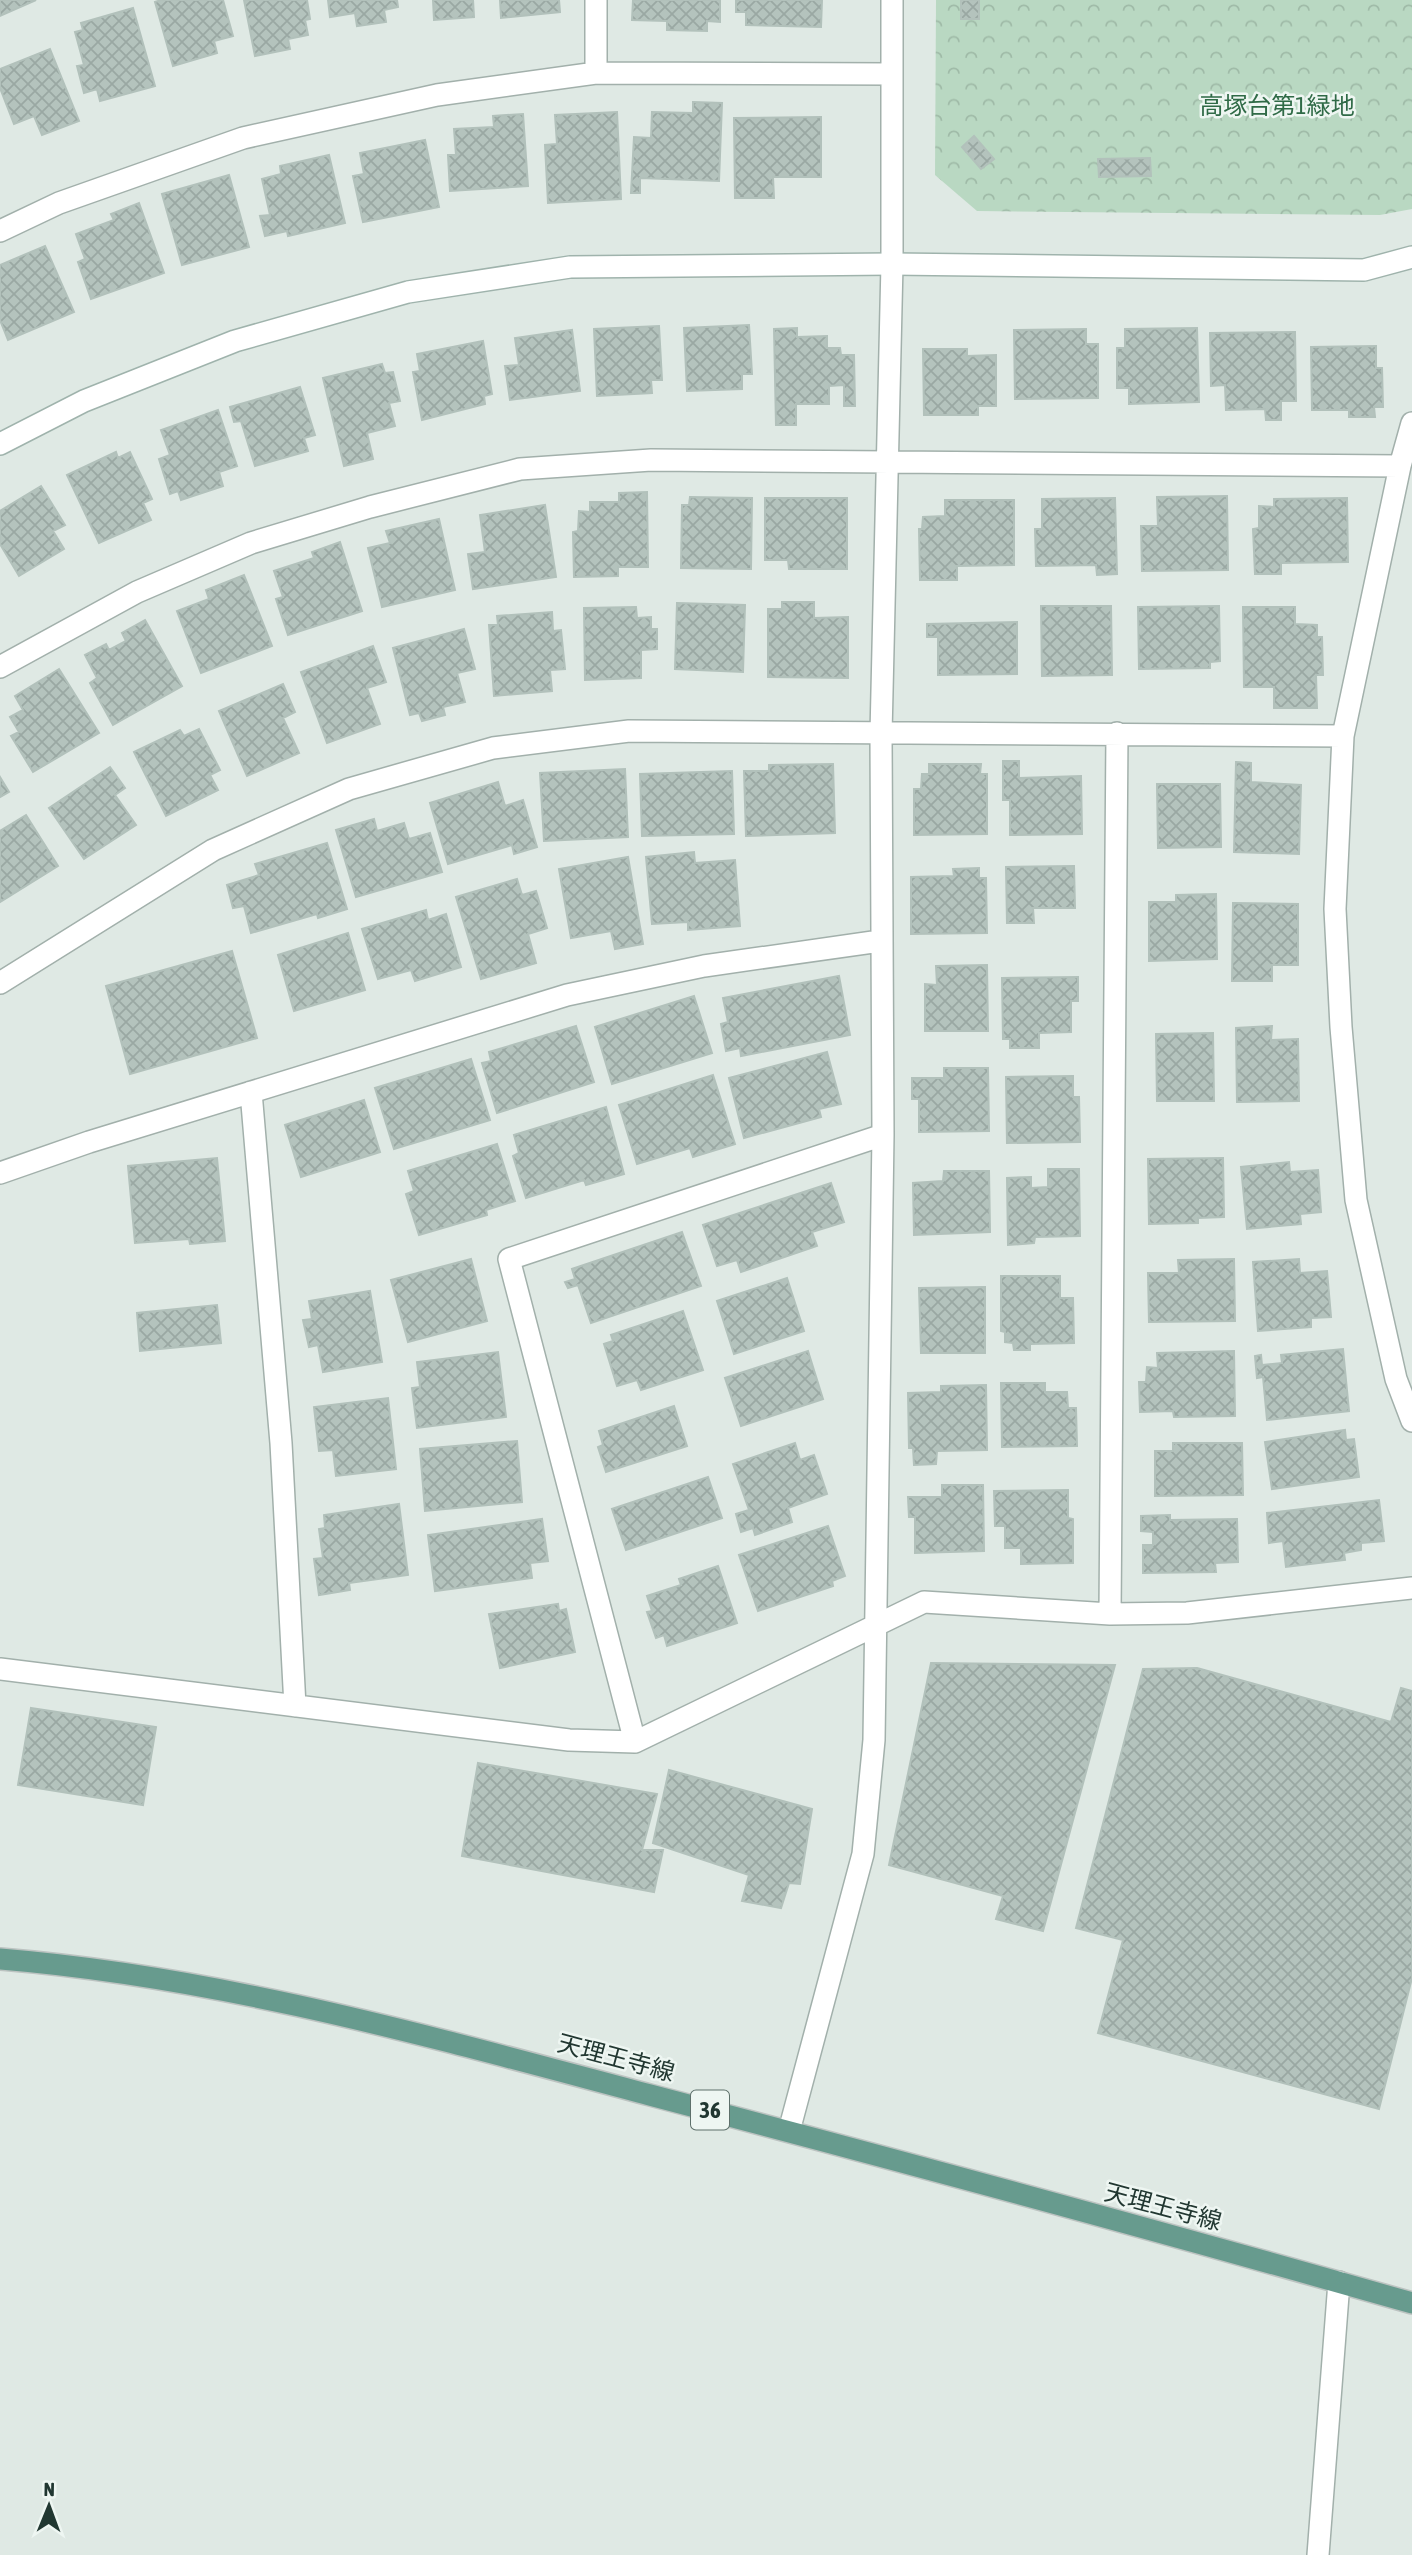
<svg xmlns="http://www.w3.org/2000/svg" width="1412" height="2555" viewBox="0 0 1412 2555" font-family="'Asap Condensed','Noto Sans JP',sans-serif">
	<defs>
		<pattern id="park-crowns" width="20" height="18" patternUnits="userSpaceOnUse" patternTransform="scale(1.75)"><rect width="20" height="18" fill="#b9d8c2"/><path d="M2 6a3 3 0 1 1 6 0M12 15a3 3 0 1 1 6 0" fill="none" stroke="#9fbaa7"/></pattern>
		<pattern id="building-cross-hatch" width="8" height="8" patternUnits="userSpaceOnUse" patternTransform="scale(1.75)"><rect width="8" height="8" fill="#b4c3bd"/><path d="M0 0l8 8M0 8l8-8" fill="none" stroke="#9aa8a3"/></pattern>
	</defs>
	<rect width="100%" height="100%" fill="#dfe9e4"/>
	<path fill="url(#park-crowns)" d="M936,0H1412V209L1380,215L977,211L935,175Z"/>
	<path fill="url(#building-cross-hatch)" stroke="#b2c1bb" stroke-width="2" d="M0,0H36L0,16Z
		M161,0H223L233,36L214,41L217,53L173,66L155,2Z
		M244,0H307L310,19L305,20L308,35L288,39L290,49L255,56Z
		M328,0H397L398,7L384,10L386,22L357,26L355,13L330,17Z
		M433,0H473L474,17L434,20Z
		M500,0H559L560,12L501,18Z
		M633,0H720V22L707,21V31L667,30V21L632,20Z
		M736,0H822L821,27L746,25V12H736Z
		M961,0H979V19H961Z
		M133,8L155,86L100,101L97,89L84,93L77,66L84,65L75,32L83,30L81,23Z
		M50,49L79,121L42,135L34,116L14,124L0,88V69Z
		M693,102L722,103L719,181L640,178V193H631L634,137L651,138L652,112L693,113Z
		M617,112L621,199L548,203L545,145L557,144L555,115Z
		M523,114L528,186L450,191L448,155H456L454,129L494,127L493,116Z
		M821,117V177H773L774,198H735L734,118Z
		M974,136L994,159L981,169L962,147Z
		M425,140L439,207L363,222L353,176L364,174L360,153Z
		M329,155L345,223L288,236L287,231L265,236L260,216L270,215L262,179L281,174L280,166Z
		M1150,158L1151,176L1099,177L1098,159Z
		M229,175L249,247L182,265L162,194Z
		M139,203L164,273L91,299L78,262L85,259L76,234L114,220L111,214Z
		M45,246L74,312L8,340L0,320V265Z
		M749,325L752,374H742V389L687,391L684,328Z
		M659,326L662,380H651L652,393L597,396L594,329Z
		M797,328V337L827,336V348H840L841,355H854L855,406H844V385L829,386V404H796V425H776L774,329Z
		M1197,328L1199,402L1129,404V388H1117V348H1125V329Z
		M1086,329V344H1098V398L1015,399L1014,330Z
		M572,330L580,391L510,400L505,366L519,365L515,338Z
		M1295,332L1296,401H1281V420H1266L1265,409L1226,410L1225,385L1211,386L1210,333Z
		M483,341L492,394L484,396L485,404L422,420L413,372L420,371L417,354Z
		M1376,346V368H1382L1383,407H1374L1375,417H1349V410H1312L1311,347Z
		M923,349H967V356L996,355V406H978V415H924Z
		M382,364L385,373L393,372L400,401L389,403L395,426L367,433L373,459L344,466L323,378Z
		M300,387L315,435L304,438L308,451L255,466L241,421L234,422L230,407Z
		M218,410L237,466L219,472L223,486L181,500L178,491L170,494L159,459L170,455L161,430Z
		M116,452L118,458L130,452L152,499L143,503L151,520L99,543L67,475Z
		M41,486L65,525L53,531L64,549L19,576L0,544V511Z
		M647,492L648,567H618V576L574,577L573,532L578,531L579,511L590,512V502H619V493Z
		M1227,496L1228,570L1142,571L1141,526H1158L1157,497Z
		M690,497L752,498L751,569L681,568L682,505H689Z
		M765,498H847V569H789L788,560H765Z
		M1115,498L1117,574L1097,575L1096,565L1036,566L1035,529H1042V499Z
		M1347,498L1348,562L1281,563V574H1255L1253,529L1259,528V506L1274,507V499Z
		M945,500H1014V565L957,566V580H920L919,529H922L923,517L945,516Z
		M545,505L556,577L473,589L468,554L485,552L480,515Z
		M439,519L455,590L382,607L368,548L390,543L386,531Z
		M340,542L362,611L288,635L276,599L283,597L274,571L314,558L312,552Z
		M244,575L272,646L201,673L177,611L209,599L206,590Z
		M782,602H814V618L848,617V678L768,677V609H782Z
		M677,603L745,605L743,672L675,669Z
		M1041,606H1111L1112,675L1042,676Z
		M1219,606L1220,661L1210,662V668L1139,669L1138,607Z
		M636,607L637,618L651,617V629H657V649L641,650V678L585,680L584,608Z
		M1243,607H1295V624L1317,625V637H1322L1323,675H1316L1317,708H1274V687H1244Z
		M552,612L553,631L561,630L565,669L550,670L552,691L494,696L489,625H498L497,616Z
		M145,620L182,686L113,725L90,683L97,678L85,655L106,644L109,650L126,641L122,633Z
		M1017,622V674L938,675V637H927V624Z
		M464,629L475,669L457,673L465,702L443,707L445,715L422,721L419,713L410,715L393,648Z
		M373,646L386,682L367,688L380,724L327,743L301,672Z
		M59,669L99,733L33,772L11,736L19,732L10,717L23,710L15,696Z
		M283,684L295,712L283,718L299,753L247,776L219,711Z
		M199,729L220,770L210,775L218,790L166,816L134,752L180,730L184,736Z
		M1003,761H1019V778L1081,776L1082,834L1010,835V800H1003Z
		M1236,762L1251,763V782L1301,785L1299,854L1234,852Z
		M833,764L835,833L746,836L744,771H769V765Z
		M929,764H981L980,774H987V834L914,835V789H921L922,774H929Z
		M110,767L125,788L115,795L136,825L84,859L49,808Z
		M625,769L628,837L544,841L540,773Z
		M732,771L734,834L642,836L640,774Z
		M0,777L9,792L0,797Z
		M498,782L505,806L523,800L537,847L514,854L512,845L448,864L430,803Z
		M1157,784H1220L1221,847L1158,848Z
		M26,815L58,866L0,902V831Z
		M374,819L377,831L404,823L409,839L430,833L442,872L356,897L336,830Z
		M327,843L347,909L318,918L317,914L251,933L244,906L233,908L227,885L259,875L255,864Z
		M694,852L695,863L735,860L740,926L688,930V922L652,924L646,857Z
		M628,857L643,944L615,949L611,931L571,938L559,869Z
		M1074,866L1075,908H1033L1034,923H1007L1006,867Z
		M979,868V878H986L987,933L911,934V877L954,876L953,869Z
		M517,879L522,895L536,891L547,928L528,934L536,963L481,979L456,897Z
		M1216,894L1217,959L1149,961V902H1176V895Z
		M1233,903L1298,904V965H1272V981H1232Z
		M426,910L428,920L446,914L461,967L415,981L411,970L378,979L362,929Z
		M348,933L365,990L294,1011L278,955Z
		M232,951L257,1038L130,1074L106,986Z
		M987,965L988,1031H925V984L937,985L936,966Z
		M839,976L850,1035L741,1056L740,1048L726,1051L721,1024L728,1022L723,998Z
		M1078,977V1001H1071V1032L1039,1033V1048H1010V1039H1003L1002,978Z
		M694,996L712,1053L612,1084L595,1027Z
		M576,1026L594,1082L497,1113L482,1063L491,1061L489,1052Z
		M1272,1026L1271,1040L1298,1039L1299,1101L1237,1102L1236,1028Z
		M1213,1033L1214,1101H1157L1156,1034Z
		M827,1052L841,1104L819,1109L821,1117L744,1138L729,1078Z
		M471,1059L490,1120L394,1149L375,1088Z
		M944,1068H988L989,1131L919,1132V1099H912V1078H944Z
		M713,1075L735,1144L693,1157L690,1148L637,1164L619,1105Z
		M1073,1076V1097H1079L1080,1142L1007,1143L1006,1077Z
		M364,1100L380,1152L301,1177L285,1125Z
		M606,1107L624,1174L586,1185L584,1180L526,1198L513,1156L519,1153L514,1135Z
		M497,1144L515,1201L486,1210L487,1215L419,1235L406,1194L414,1191L408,1171Z
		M217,1158L225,1241L190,1244L189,1239L135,1243L128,1166Z
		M1223,1158L1224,1217L1198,1218V1223L1149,1224L1148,1159Z
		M1289,1162L1290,1172L1318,1170L1321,1212L1300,1214L1301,1224L1247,1229L1241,1167Z
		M1048,1169H1079L1080,1236L1035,1237L1034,1243L1008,1245L1007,1178L1031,1177V1188L1048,1187Z
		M944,1171H989L990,1232L914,1235L913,1183L943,1181Z
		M831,1183L844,1222L812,1232L817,1246L741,1272L737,1260L717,1266L703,1225Z
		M682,1232L701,1286L591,1323L578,1285L568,1288L565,1282L575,1279L572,1269Z
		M471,1259L487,1321L408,1342L391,1280Z
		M1234,1259L1235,1321L1149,1322L1148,1273H1179L1178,1260Z
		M1299,1259L1300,1273L1327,1271L1331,1317L1311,1318V1327L1258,1331L1253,1262Z
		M1001,1276H1060V1298H1073L1074,1343L1030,1344V1350H1014L1013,1343L1005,1342V1332L1001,1331Z
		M787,1278L804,1331L734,1354L717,1301Z
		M985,1287V1353H921L919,1288Z
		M370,1291L382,1362L323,1372L318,1345L309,1347L303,1320L312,1319L309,1301Z
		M217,1305L221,1343L140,1351L137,1313Z
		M683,1311L703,1370L641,1390L637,1380L617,1386L604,1344L613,1341L611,1335Z
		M1343,1349L1349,1411L1267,1420L1263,1377L1257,1378L1255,1356L1261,1355L1262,1365L1282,1363L1281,1355Z
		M808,1351L823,1399L741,1426L725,1378Z
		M1234,1351L1235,1416L1174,1417L1173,1411L1140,1412L1139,1382H1146L1147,1367L1158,1368L1157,1353Z
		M498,1352L506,1417L417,1428L412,1388L420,1387L417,1362Z
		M1001,1383H1045V1392H1067L1068,1408H1076L1077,1446L1002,1447Z
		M986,1385L987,1450L937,1451L936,1464L914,1465L913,1448H909L908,1393L941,1392V1386Z
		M388,1398L396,1469L336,1476L333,1450L319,1451L314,1407Z
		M674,1406L687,1446L606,1472L598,1447L603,1445L599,1431Z
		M1345,1430L1346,1440L1354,1439L1359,1477L1272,1489L1265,1442Z
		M517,1441L522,1502L425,1511L420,1449Z
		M795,1443L800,1460L814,1455L827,1494L788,1508L792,1522L755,1535L753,1528L741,1532L736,1514L749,1510L733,1464Z
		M1173,1443H1242L1243,1495L1155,1496V1451H1173Z
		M708,1477L722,1518L626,1550L612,1509Z
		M942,1485H983L984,1551L915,1553V1517H909L908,1497H942Z
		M1068,1490V1518L1073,1519V1563L1021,1564V1548H1005V1526H995L994,1491Z
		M1379,1500L1384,1541L1361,1543V1550L1344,1553L1345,1560L1286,1567L1283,1541L1269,1543L1267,1513Z
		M399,1504L408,1575L349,1583L350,1590L319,1595L314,1559L323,1558L319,1529L325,1528L324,1515Z
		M1170,1515V1520L1237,1519L1238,1562L1215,1563L1216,1572L1143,1573V1545H1153V1532L1141,1531V1516Z
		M542,1519L548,1561L530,1563L532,1578L435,1591L428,1535Z
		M828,1526L845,1576L832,1581L833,1586L758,1611L739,1555Z
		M718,1566L737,1623L667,1646L664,1635L656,1638L647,1612L652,1611L647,1596L681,1585L679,1579Z
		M558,1604L559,1611L566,1609L575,1652L500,1668L489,1614Z
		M931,1663L1115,1665L1043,1931L996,1919L1003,1896L889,1865Z
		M1197,1668L1391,1722L1401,1688L1412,1691V1978L1379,2109L1098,2033L1123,1940L1076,1928L1143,1669Z
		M31,1708L156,1727L143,1805L18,1785Z
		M478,1763L657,1794L642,1850H663L654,1892L462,1856Z
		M669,1770L812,1809L800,1884L789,1883L781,1908L742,1901L749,1875L653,1843Z"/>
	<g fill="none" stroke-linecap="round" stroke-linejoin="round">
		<defs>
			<path id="street" d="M596,73V0
				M0,231L59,203L243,138L437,95L596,73L892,74
				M1412,423L1400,466L1343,736L1335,909L1341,1027L1356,1200L1396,1379L1412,1421
				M0,667L137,592L251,543L370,507L520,469L651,460L1400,466
				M0,983L213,850L349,789L493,748L629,731L1343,736
				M251,1092L281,1443L295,1706
				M0,1173L89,1142L567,995L704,966L880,941
				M1110,1614L1117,733
				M0,1669L569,1740L635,1742L924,1602L1110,1614L1187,1613L1412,1588
				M635,1742L509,1259L883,1135
				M789,2131L863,1854L874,1740L883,1135L881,734L892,264V0
				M1318,2555L1339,2282"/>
			<path id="secondary" d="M0,444L84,401L235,341L408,292L570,267L892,264L1364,270L1412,257"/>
			<path id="primary" d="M0,1959C222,1977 435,2038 650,2095C905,2162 1159,2231 1412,2303"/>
		</defs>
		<use href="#street" stroke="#a2b0ab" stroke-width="24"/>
		<use href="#secondary" stroke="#9fb3ac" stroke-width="24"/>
		<use href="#primary" stroke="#bcc3c1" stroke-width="24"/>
		<use href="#street" stroke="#fff" stroke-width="21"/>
		<use href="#secondary" stroke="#fff" stroke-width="21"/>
		<use href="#primary" stroke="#679b8e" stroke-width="21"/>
	</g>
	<g text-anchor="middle" stroke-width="5" stroke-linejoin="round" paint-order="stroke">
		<rect fill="#eef6f2" stroke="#5e706b" stroke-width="2" x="691" y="2090.5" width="38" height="39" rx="5"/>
		<g font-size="23" font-weight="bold" fill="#213731">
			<text x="710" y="2118">36</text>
		</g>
		<g font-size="24" fill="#2f6a46" stroke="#eef6f2">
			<text x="1277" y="114">高塚台第1緑地</text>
		</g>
		<g font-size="24" fill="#213731" stroke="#eef6f2">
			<text transform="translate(616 2058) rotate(15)" y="8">天理王寺線</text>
			<text transform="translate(1163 2207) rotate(15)" y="8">天理王寺線</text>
		</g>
	</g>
	<g transform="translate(49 2506) rotate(1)" stroke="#eef6f2" stroke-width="5" paint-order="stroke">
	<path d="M0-5L12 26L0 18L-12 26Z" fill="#213731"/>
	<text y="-10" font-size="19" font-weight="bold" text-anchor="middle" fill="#213731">N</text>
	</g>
</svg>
